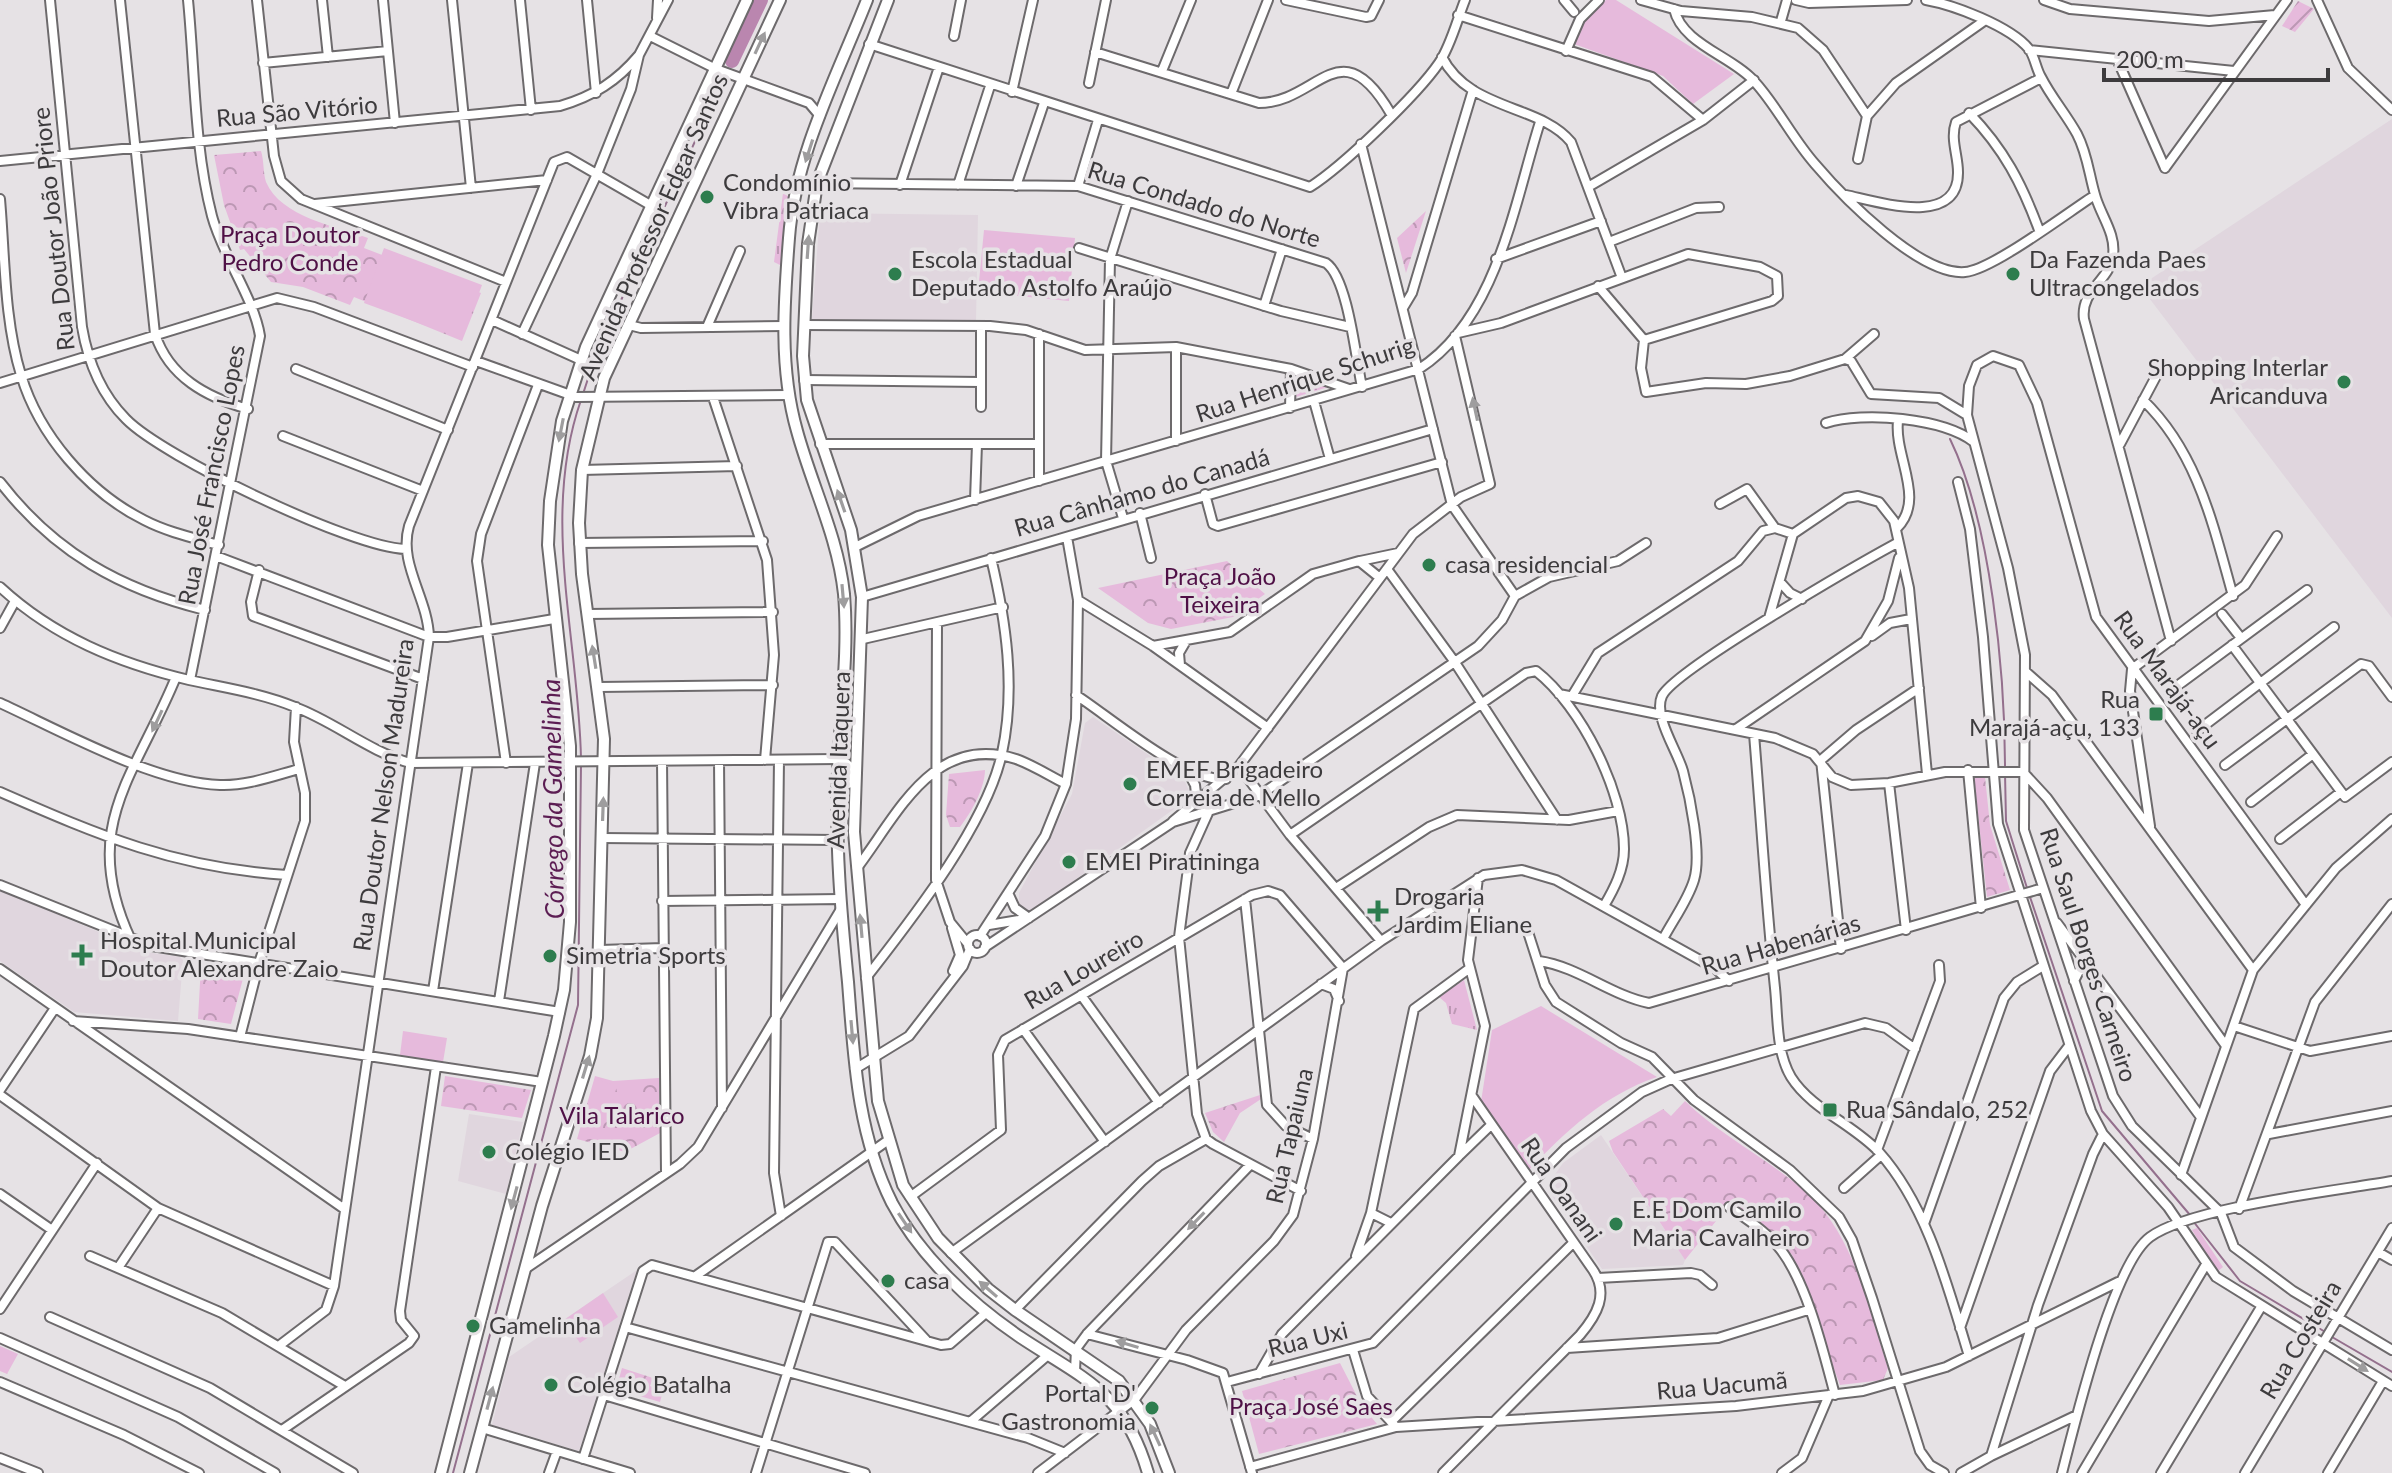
<svg xmlns="http://www.w3.org/2000/svg" width="2392" height="1473" viewBox="0 0 2392 1473" font-family="Lato,sans-serif">
	<defs>
		<pattern id="grass-tufts" width="24" height="20" patternUnits="userSpaceOnUse" patternTransform="scale(2)"><rect width="24" height="20" fill="#e6badc"/><path d="M3 7l-1-3M5 7V3M7 7l1-3M15 17l-1-3M17 17v-4M19 17l1-3" fill="none" stroke="#bc98b4"/></pattern>
		<pattern id="park-crowns" width="20" height="18" patternUnits="userSpaceOnUse" patternTransform="scale(2)"><rect width="20" height="18" fill="#e6badc"/><path d="M2 6a3 3 0 1 1 6 0M12 15a3 3 0 1 1 6 0" fill="none" stroke="#bc98b4"/></pattern>
		<pattern id="garden-furrows" width="10" height="10" patternUnits="userSpaceOnUse" patternTransform="scale(2)"><rect width="10" height="10" fill="#e6badc"/><path d="M-1 1l2-2M0 10L10 0M9 11l2-2" fill="none" stroke="#bc98b4"/></pattern>
	</defs>
	<rect width="100%" height="100%" fill="#e6e2e5"/>
	<path fill="#e0d6de" d="M2392,119V618L2140,286Z
		M820,213L978,215L976,322L812,319Z
		M1093,717L1184,779L1189,791L1188,799L1030,912L1019,905V893L1072,794L1085,723Z
		M0,890L146,952L180,957L183,960L178,1021L74,1012L0,961Z
		M469,1114L523,1122L506,1194L458,1181Z
		M1601,1135L1685,1260L1683,1265L1602,1269L1546,1187L1563,1163Z
		M637,1270L579,1451L492,1425L509,1357Z"/>
	<path fill="url(#grass-tufts)" d="M783,193L789,197L782,266L774,262Z
		M1464,980L1477,1030L1452,1024L1446,1003L1439,997Z"/>
	<path fill="url(#park-crowns)" d="M261,151C264,160 263,173 266,182C281,217 335,226 368,238L364,248L481,293L462,341L354,297L350,305L303,287L271,282L244,249L240,250L224,205L214,155Z
		M1426,211L1406,273L1397,238Z
		M1300,379L1326,386L1328,387L1296,397Z
		M1227,561L1265,594L1233,617L1171,629L1148,623L1098,588Z
		M985,770C985,788 971,813 960,827H950L946,815L949,774Z
		M1974,777H1985L1990,825L2010,890L1987,897Z
		M201,965L245,971L231,1024L198,1019Z
		M445,1076L531,1090L522,1118L441,1106Z
		M595,1076L613,1081L659,1078L660,1133L625,1152L577,1139Z
		M1260,1095L1261,1099L1240,1113L1224,1142L1213,1132L1205,1113Z
		M1685,1101C1722,1137 1771,1160 1809,1195C1855,1238 1869,1310 1888,1368L1883,1380L1840,1385L1792,1255L1769,1230L1732,1201L1685,1260L1613,1152L1609,1141L1663,1109L1671,1116Z
		M2197,1228L2223,1267L2217,1272L2192,1230Z
		M0,1346L18,1354L7,1374L0,1371Z
		M1340,1363L1362,1406L1377,1424L1259,1454L1242,1391Z
		M622,1368L653,1378L650,1386L663,1391L660,1402L616,1389Z"/>
	<path fill="url(#garden-furrows)" d="M2298,1L2314,9L2295,32L2282,26Z"/>
	<path fill="#e6badc" d="M1606,0H1616L1734,74L1693,104L1663,76L1574,44L1585,20Z
		M984,230L1075,238L1069,301L978,292Z
		M266,234L283,259L270,267L254,242Z
		M384,248L482,285L462,339L364,303Z
		M1541,1006L1657,1077C1604,1095 1566,1131 1529,1170L1481,1102L1492,1030Z
		M403,1031L447,1038L443,1062L400,1055Z
		M595,1079L617,1086L607,1120L585,1113Z
		M603,1293L618,1317L580,1343L564,1320Z"/>
	<g fill="none" stroke-linecap="round" stroke-linejoin="round">
		<path stroke="#94708d" stroke-width="2" d="M583,394L596,354L718,92
			M581,400C540,517 579,640 581,759
			M1950,439C1991,523 2005,673 2005,767
			M2005,773L2006,821L2027,888
			M2029,894L2102,1111L2190,1215
			M2193,1221L2240,1281L2327,1333
			M2332,1337L2392,1372
			M453,1473L578,1005L581,765"/>
		<path stroke="#ba86af" stroke-width="14" d="M732,61L761,0"/>
		<defs>
			<path id="minor" d="M50,0L82,327C88,362 100,393 126,419C163,457 353,548 405,549
				M120,0L155,334C169,377 206,397 248,409
				M188,0C195,71 194,147 212,216C223,257 254,298 260,336L190,680
				M257,0L274,156L281,181L301,199L506,282
				M322,0L328,57
				M383,0L395,123
				M452,0L471,188
				M520,0L531,110
				M587,0L596,93
				M1286,0L1366,17L1371,16L1379,0
				M1564,0L1574,12
				M1641,0L1681,11L1752,17L1798,28L1823,50L1867,116L1858,159
				M1796,0L1809,3L1907,0
				M1926,0C1954,5 2010,26 2029,49C2035,57 2036,69 2041,77C2051,97 2066,114 2077,134C2088,155 2089,176 2096,198C2102,217 2116,235 2113,255C2110,281 2080,290 2084,319L2171,641
				M2044,0L2070,9L2209,21L2275,15
				M2317,0L2348,68L2392,110
				M1674,9C1682,44 1732,56 1754,81C1777,106 1792,138 1815,164C1843,197 1920,276 1965,272C1992,270 2067,213 2095,195
				M1458,15L1652,77L1703,120
				M657,18L658,0
				M1781,21L1787,0
				M650,36L716,69L809,103L820,116
				M954,36L961,0
				M869,44L1310,187C1343,166 1417,95 1439,63C1451,45 1457,20 1465,0
				M2029,50L2234,71
				M1566,51L1580,19L1599,0
				M1095,52L1259,103C1318,103 1340,26 1391,114
				M1442,57C1469,111 1540,104 1571,142L1622,278
				M2117,59L2165,168
				M263,63L388,51
				M1162,71L1191,0
				M1089,83L1106,0
				M1012,92L1033,0
				M1231,94L1268,0
				M1969,113C2004,149 2022,184 2039,230
				M1867,116L1896,83L1984,21
				M1361,144L1452,505L1515,596
				M0,161L560,106C594,96 617,81 639,55
				M2165,168L2287,0
				M817,183L1078,186L1326,263C1348,278 1356,360 1362,387
				M900,185L939,67
				M958,185L990,86
				M1016,186L1044,103
				M1078,186L1098,120
				M1588,187L1703,120L1754,80
				M1846,195C1879,202 1959,228 1958,172C1958,155 1950,139 1956,122L2041,78
				M0,199C5,256 4,320 21,375C39,435 88,492 144,520C167,532 194,538 219,545
				M315,204L547,180
				M1609,242L1696,208L1719,207
				M1079,248L1281,311L1350,327
				M1496,259L1601,221
				M1598,286L1644,340L1641,368L1646,392L1706,383L1746,384L1790,376L1845,359L1851,361L1871,394L1939,398L1967,415L2008,568L2025,655L2024,830L2113,1096L2132,1126L2221,1213L2234,1247L2293,1291L2392,1350
				M1264,306L1282,249
				M1403,308L1412,293L1473,90
				M492,320L581,360
				M629,325L641,328L784,326
				M804,325L990,326L1026,330L1085,350L1176,347L1291,369L1349,389
				M981,326V407
				M707,327L740,251
				M1458,333L1501,323L1688,254L1760,267L1777,276L1778,296L1772,301L1644,340
				M522,334L597,174L631,89L639,55L668,0
				M1845,359L1874,334
				M476,361L576,397L788,395
				M296,369L448,430
				M804,380L981,382
				M0,383L277,298L314,307L473,367
				M713,397L767,560L774,655L765,760
				M2143,400C2198,453 2213,525 2233,596
				M1314,401L1330,459
				M1290,408L1291,369
				M1967,415L1969,386L1977,365L1993,356L2019,365L2037,403L2096,617L2306,905
				M1826,423C1863,411 1943,418 1974,442
				M283,436L423,491
				M1176,441V347
				M820,444H1039
				M2120,444L2161,367
				M582,470L737,466
				M1039,481V334
				M0,482C54,552 120,589 205,610
				M1958,482L1970,529L1983,637L1998,824L2091,1111L2103,1134L2168,1207L2216,1277L2392,1386
				M1205,494L1213,524L1218,526L1442,462
				M975,500L977,444
				M1720,504L1747,489L1775,528
				M1140,513L1151,558
				M1123,518L1106,461L1110,259L1128,201
				M1897,528C1926,499 1894,457 1898,421
				M1793,534L1846,498L1858,496L1879,502L1894,521L1909,588L1927,774
				M579,543L763,541
				M855,547L918,516L1419,369C1497,319 1514,204 1540,122
				M216,556L429,637H447L554,619
				M1360,561L1398,553
				M1387,569L1454,661L1557,820
				M259,570L251,602L253,616L423,679
				M1780,582L1790,593L1802,599
				M0,587C54,637 118,663 189,680C225,688 261,693 295,707C335,722 368,751 410,763L838,759
				M1515,596L1549,577L1618,561L1646,543
				M862,597L1433,429
				M1078,600L1153,646L1268,728
				M587,614L773,612
				M2222,614L2241,638
				M1769,618L1793,534
				M937,623L936,880L950,922L968,944
				M0,628L15,601
				M1872,636L1890,623L1911,619
				M863,639L1003,607
				M2232,645L2345,797L2392,762
				M1153,646L1230,632L1313,574L1359,561L1380,578
				M1180,665L1179,653L1186,641
				M2026,672L2052,695L2253,970
				M599,687L773,685
				M2169,692L2307,590
				M1559,694L1775,738L1813,754L1832,777L1851,785L1889,783L1945,772H2023
				M1076,695C1110,717 1187,783 1226,779
				M1572,696L1598,653L1738,561L1763,531L1775,528L1793,534
				M0,703C61,731 154,783 220,785C247,786 273,776 299,769
				M1736,729L1865,641L1888,601L1899,558
				M2197,731L2334,627
				M1754,734C1761,819 1766,904 1775,988C1778,1017 1776,1052 1791,1077C1811,1109 1854,1125 1879,1152C1928,1207 1948,1288 1969,1356
				M779,760L774,1173L781,1216
				M662,761L666,1173
				M719,761L722,1108
				M506,763L477,561L481,534L538,385
				M2225,765L2361,664L2369,666L2392,697
				M1239,766L1290,835L1381,941
				M1187,770L1195,785L1197,802
				M1968,770L1981,908
				M2023,772L2047,798L2226,1046
				M1889,783L1906,930
				M0,792C100,836 176,868 287,875
				M2251,802L2313,754
				M1208,813L1190,853L1179,937L1197,1114L1206,1139L1213,1144L1301,1191
				M1173,821L1239,766L1413,534L1461,497L1490,484L1455,336
				M2150,826L2130,691L2132,669L2245,585L2277,536
				M1290,835L1526,673L1536,671C1581,706 1624,792 1624,849C1624,870 1614,889 1604,906
				M602,838L836,840
				M2280,839L2341,792
				M857,868C898,814 933,733 1016,759C1033,765 1050,776 1066,784
				M0,885L152,946L560,1012
				M1336,888L1429,827L1457,815L1569,820L1618,811
				M1009,895L1015,908L1029,918
				M1245,899L1267,1105L1286,1126L1313,1139
				M662,901L840,899
				M2057,923L2200,1116
				M989,925L1025,919
				M952,928L960,955L953,971
				M1527,929L1545,985L1556,1002L1621,1043L1652,1057L1694,1100L1790,1170L1839,1217L1852,1240L1872,1298L1920,1451L1930,1465L1944,1473
				M968 944a9 9 0 1 1 18 0a9 9 0 1 1-18 0Z
				M980,936L1045,836L1066,784L1076,719L1078,600L1067,537
				M1663,939C1673,920 1688,900 1694,880C1702,854 1690,797 1683,771C1677,750 1653,716 1662,696C1674,670 1862,562 1897,543
				M131,940C78,827 135,777 176,677
				M985,947L1173,822L1260,795L1478,646L1502,620L1515,596
				M1841,949L1821,760L1856,730L1919,688
				M600,950L663,948
				M1539,961C1579,967 1610,995 1649,1003L2043,888
				M0,969L343,1208
				M866,978C911,920 987,824 1002,753C1016,688 1006,621 991,558
				M2074,981L2079,971L2090,967
				M1321,984L1334,989L1339,1001
				M433,991L468,763
				M1081,995L1159,1103
				M499,1001L535,763
				M73,1021L188,1029L542,1082
				M2234,1026L2310,1051L2392,1036
				M1023,1029L1105,1142
				M240,1037L259,963L305,821V793L294,742L296,707
				M855,1069L909,1036L963,966L970,949
				M0,1090L55,1008
				M0,1095L158,1208L334,1286
				M2269,1134L2392,1111
				M1877,1150L1940,981L1939,965
				M1460,1155L1491,1125
				M2181,1175L2253,970L2336,868L2392,819
				M1844,1188L1881,1155
				M0,1194L52,1230
				M910,1197L1001,1130L998,1055L1005,1040L1252,895L1268,891L1280,895L1343,968
				M1729,1207C1747,1219 1768,1233 1781,1250C1808,1286 1823,1351 1835,1395
				M2239,1209L2315,1002L2392,904
				M1371,1213L1391,1223
				M1924,1224L2004,998L2017,982L2043,966
				M2378,1252L2392,1260
				M951,1253L1381,941L1484,875L1522,870L1556,880L1716,969L1729,981
				M90,1256L222,1313L343,1385
				M1356,1256L1371,1213L1414,1009L1470,968
				M118,1268L158,1208
				M525,1269L680,1164L698,1147L841,909
				M697,1275L887,1141
				M1598,1278L1691,1273L1700,1275L1712,1285
				M0,1309L97,1163
				M1015,1310L1142,1181L1159,1166L1206,1139
				M50,1317L210,1388L353,1473
				M625,1327L1028,1438L1065,1453
				M1960,1328L2050,1071L2069,1046
				M1087,1334L1187,1360L1223,1373L1252,1473
				M0,1338L178,1417L275,1473
				M280,1345L326,1310L334,1286L429,637C428,598 398,564 409,526L554,162L567,157L652,206
				M1567,1348L1718,1338L1808,1310
				M1353,1350L1367,1396L1396,1427L1736,1406L1863,1391L1946,1367L2118,1282
				M1075,1371L1076,1349L1087,1334L1250,1165
				M1259,1374L1282,1334L1459,1156L1485,1026L1468,960L1478,878
				M0,1382L124,1435L199,1473
				M1227,1382L1373,1343L1566,1148L1642,1092L1671,1079L1865,1023L1886,1028L1915,1049
				M604,1395L865,1473
				M970,1422L1048,1355
				M1391,1422L1573,1243
				M482,1428L630,1473
				M282,1430L409,1343L414,1336L401,1320L400,1311L436,1067
				M1991,1456L2077,1415
				M0,1458L38,1473
				M583,1459L643,1271L652,1265L941,1345L950,1344L987,1312
				M1250,1467L1396,1427
				M549,1473L557,1451
				M756,1473L828,1242H835L926,1340
				M1038,1473L1135,1399L1186,1330L1274,1241L1293,1215L1313,1139L1343,968
				M1443,1473L1580,1335C1597,1315 1609,1294 1593,1270L1472,1096
				M1782,1473L1802,1458L1829,1395
				M1961,1473L1991,1456L2038,1305L2093,1154L2103,1134
				M2062,1473C2075,1423 2113,1264 2150,1237C2191,1207 2336,1191 2392,1181
				M2082,1473L2205,1266
				M2161,1473L2261,1307
				M2245,1473L2392,1228
				M2328,1473L2383,1381"/>
			<path id="major" d="M867,0C837,76 795,155 789,238C784,302 779,368 797,431C812,486 838,537 844,594C849,653 840,713 838,772C835,843 841,912 848,982C854,1058 857,1133 892,1203C920,1256 970,1303 1020,1337C1085,1380 1124,1391 1148,1473
				M888,0L817,183L808,244L803,356L807,400L851,530L862,597L854,832L878,1101L903,1185L938,1238L988,1289L1015,1310L1119,1381L1150,1424L1169,1473
				M838,759L847,765L848,783
				M441,1473L554,1036L564,990L570,922V746L548,545L550,501L562,421L586,347L747,0
				M470,1473L542,1206L590,1056L597,1018L604,739L582,574L579,523L582,470L604,378L780,0"/>
		</defs>
		<use href="#minor" stroke="#6d6a6c" stroke-width="12"/>
		<use href="#major" stroke="#6d6a6c" stroke-width="14"/>
		<use href="#minor" stroke="#fff" stroke-width="8"/>
		<use href="#major" stroke="#fff" stroke-width="10"/>
	</g>
	<defs><path id="oneway-solid" d="M-6-.8H1V-3.2L6.5 0L1 3.2V.8H-6Z" transform="scale(2)"/></defs>
	<g fill="#9e9d9e">
		<use href="#oneway-solid" transform="translate(760 43) rotate(-65)"/>
		<use href="#oneway-solid" transform="translate(809 151) rotate(108)"/>
		<use href="#oneway-solid" transform="translate(808 247) rotate(-86)"/>
		<use href="#oneway-solid" transform="translate(1475 409) rotate(-102)"/>
		<use href="#oneway-solid" transform="translate(561 430) rotate(101)"/>
		<use href="#oneway-solid" transform="translate(841 501) rotate(-109)"/>
		<use href="#oneway-solid" transform="translate(843 596) rotate(85)"/>
		<use href="#oneway-solid" transform="translate(594 657) rotate(-99)"/>
		<use href="#oneway-solid" transform="translate(157 721) rotate(115)"/>
		<use href="#oneway-solid" transform="translate(603 809) rotate(-88)"/>
		<use href="#oneway-solid" transform="translate(861 926) rotate(-95)"/>
		<use href="#oneway-solid" transform="translate(852 1032) rotate(85)"/>
		<use href="#oneway-solid" transform="translate(586 1067) rotate(-73)"/>
		<use href="#oneway-solid" transform="translate(514 1198) rotate(105)"/>
		<use href="#oneway-solid" transform="translate(1196 1221) rotate(134)"/>
		<use href="#oneway-solid" transform="translate(905 1223) rotate(56)"/>
		<use href="#oneway-solid" transform="translate(988 1289) rotate(-139)"/>
		<use href="#oneway-solid" transform="translate(1127 1344) rotate(-163)"/>
		<use href="#oneway-solid" transform="translate(2358 1365) rotate(32)"/>
		<use href="#oneway-solid" transform="translate(490 1398) rotate(-75)"/>
		<use href="#oneway-solid" transform="translate(1155 1435) rotate(-115)"/>
	</g>
	<g fill="#2d7d4e" stroke="#e6e2e5" stroke-width="3">
		<circle cx="707" cy="197" r="8"/>
		<circle cx="895" cy="274" r="8"/>
		<circle cx="2013" cy="274" r="8"/>
		<circle cx="2344" cy="382" r="8"/>
		<circle cx="1429" cy="565" r="8"/>
		<rect x="2148" y="706" width="16" height="16" rx="4"/>
		<circle cx="1130" cy="784" r="8"/>
		<circle cx="1069" cy="862" r="8"/>
		<path d="M1374 899h8v8h8v8h-8v8h-8v-8h-8v-8h8z"/>
		<path d="M78 943h8v8h8v8h-8v8h-8v-8h-8v-8h8z"/>
		<circle cx="550" cy="956" r="8"/>
		<rect x="1822" y="1102" width="16" height="16" rx="4"/>
		<circle cx="489" cy="1152" r="8"/>
		<circle cx="1616" cy="1224" r="8"/>
		<circle cx="888" cy="1281" r="8"/>
		<circle cx="473" cy="1326" r="8"/>
		<circle cx="551" cy="1385" r="8"/>
		<circle cx="1152" cy="1408" r="8"/>
	</g>
	<g text-anchor="middle" stroke-width="7" stroke-linejoin="round" paint-order="stroke">
		<g font-size="24" fill="#3d3b3d" stroke="#e6e2e5">
			<text transform="translate(297 112) rotate(-5)" y="8">Rua São Vitório</text>
			<text transform="translate(1204 205) rotate(17)" y="8">Rua Condado do Norte</text>
			<text transform="translate(654 227) rotate(-66)" y="8">Avenida Professor Edgar Santos</text>
			<text transform="translate(54 229) rotate(-96)" y="8">Rua Doutor João Priore</text>
			<text transform="translate(1305 380) rotate(-18)" y="8">Rua Henrique Schurig</text>
			<text transform="translate(212 475) rotate(-79)" y="8">Rua José Francisco Lopes</text>
			<text transform="translate(1142 493) rotate(-16)" y="8">Rua Cânhamo do Canadá</text>
			<text transform="translate(2167 680) rotate(54)" y="8">Rua Marajá-açu</text>
			<text transform="translate(839 760) rotate(-88)" y="8">Avenida Itaquera</text>
			<text transform="translate(384 795) rotate(-82)" y="8">Rua Doutor Nelson Madureira</text>
			<text transform="translate(1781 945) rotate(-16)" y="8">Rua Habenárias</text>
			<text transform="translate(2088 955) rotate(72)" y="8">Rua Saul Borges Carneiro</text>
			<text transform="translate(1084 970) rotate(-30)" y="8">Rua Loureiro</text>
			<text transform="translate(1290 1136) rotate(-77)" y="8">Rua Tapaiuna</text>
			<text transform="translate(1561 1190) rotate(55)" y="8">Rua Oanani</text>
			<text transform="translate(1308 1340) rotate(-14)" y="8">Rua Uxi</text>
			<text transform="translate(2301 1340) rotate(-59)" y="8">Rua Costeira</text>
			<text transform="translate(1722 1386) rotate(-5)" y="8">Rua Uacumã</text>
		</g>
		<g font-size="24" fill="#3d3b3d" stroke="#e6e2e5" text-anchor="start">
			<text x="723" y="191">Condomínio<tspan x="723" dy="28">Vibra Patriaca</tspan></text>
			<text x="911" y="268">Escola Estadual<tspan x="911" dy="28">Deputado Astolfo Araújo</tspan></text>
			<text x="2029" y="268">Da Fazenda Paes<tspan x="2029" dy="28">Ultracongelados</tspan></text>
			<text x="2328" y="376" text-anchor="end">Shopping Interlar<tspan x="2328" dy="28">Aricanduva</tspan></text>
			<text x="1445" y="573">casa residencial</text>
			<text x="2140" y="708" text-anchor="end">Rua<tspan x="2140" dy="28">Marajá-açu, 133</tspan></text>
			<text x="1146" y="778">EMEF Brigadeiro<tspan x="1146" dy="28">Correia de Mello</tspan></text>
			<text x="1085" y="870">EMEI Piratininga</text>
			<text x="1394" y="905">Drogaria<tspan x="1394" dy="28">Jardim Eliane</tspan></text>
			<text x="100" y="949">Hospital Municipal<tspan x="100" dy="28">Doutor Alexandre Zaio</tspan></text>
			<text x="566" y="964">Simetria Sports</text>
			<text x="1846" y="1118">Rua Sândalo, 252</text>
			<text x="505" y="1160">Colégio IED</text>
			<text x="1632" y="1218">E.E Dom Camilo<tspan x="1632" dy="28">Maria Cavalheiro</tspan></text>
			<text x="904" y="1289">casa</text>
			<text x="489" y="1334">Gamelinha</text>
			<text x="567" y="1393">Colégio Batalha</text>
			<text x="1136" y="1402" text-anchor="end">Portal D'<tspan x="1136" dy="28">Gastronomia</tspan></text>
		</g>
		<g font-size="24" fill="#4f1046" stroke="#e6e2e5">
			<text x="290" y="243">Praça Doutor<tspan x="290" dy="28">Pedro Conde</tspan></text>
			<text x="1220" y="585">Praça João<tspan x="1220" dy="28">Teixeira</tspan></text>
			<text x="622" y="1124">Vila Talarico</text>
			<text x="1311" y="1415">Praça José Saes</text>
		</g>
		<g font-size="26" font-style="italic" fill="#5c1d53" stroke="#e6e2e5">
			<text transform="translate(553 799) rotate(-91)" y="9">Córrego da Gamelinha</text>
		</g>
	</g>
	<path d="M2104 68v12h224v-12" fill="none" stroke="#3d3b3d" stroke-width="4"/>
	<text x="2116" y="68" font-size="24" fill="#3d3b3d" stroke="#e6e2e5" stroke-width="6" paint-order="stroke">200 m</text>
</svg>
